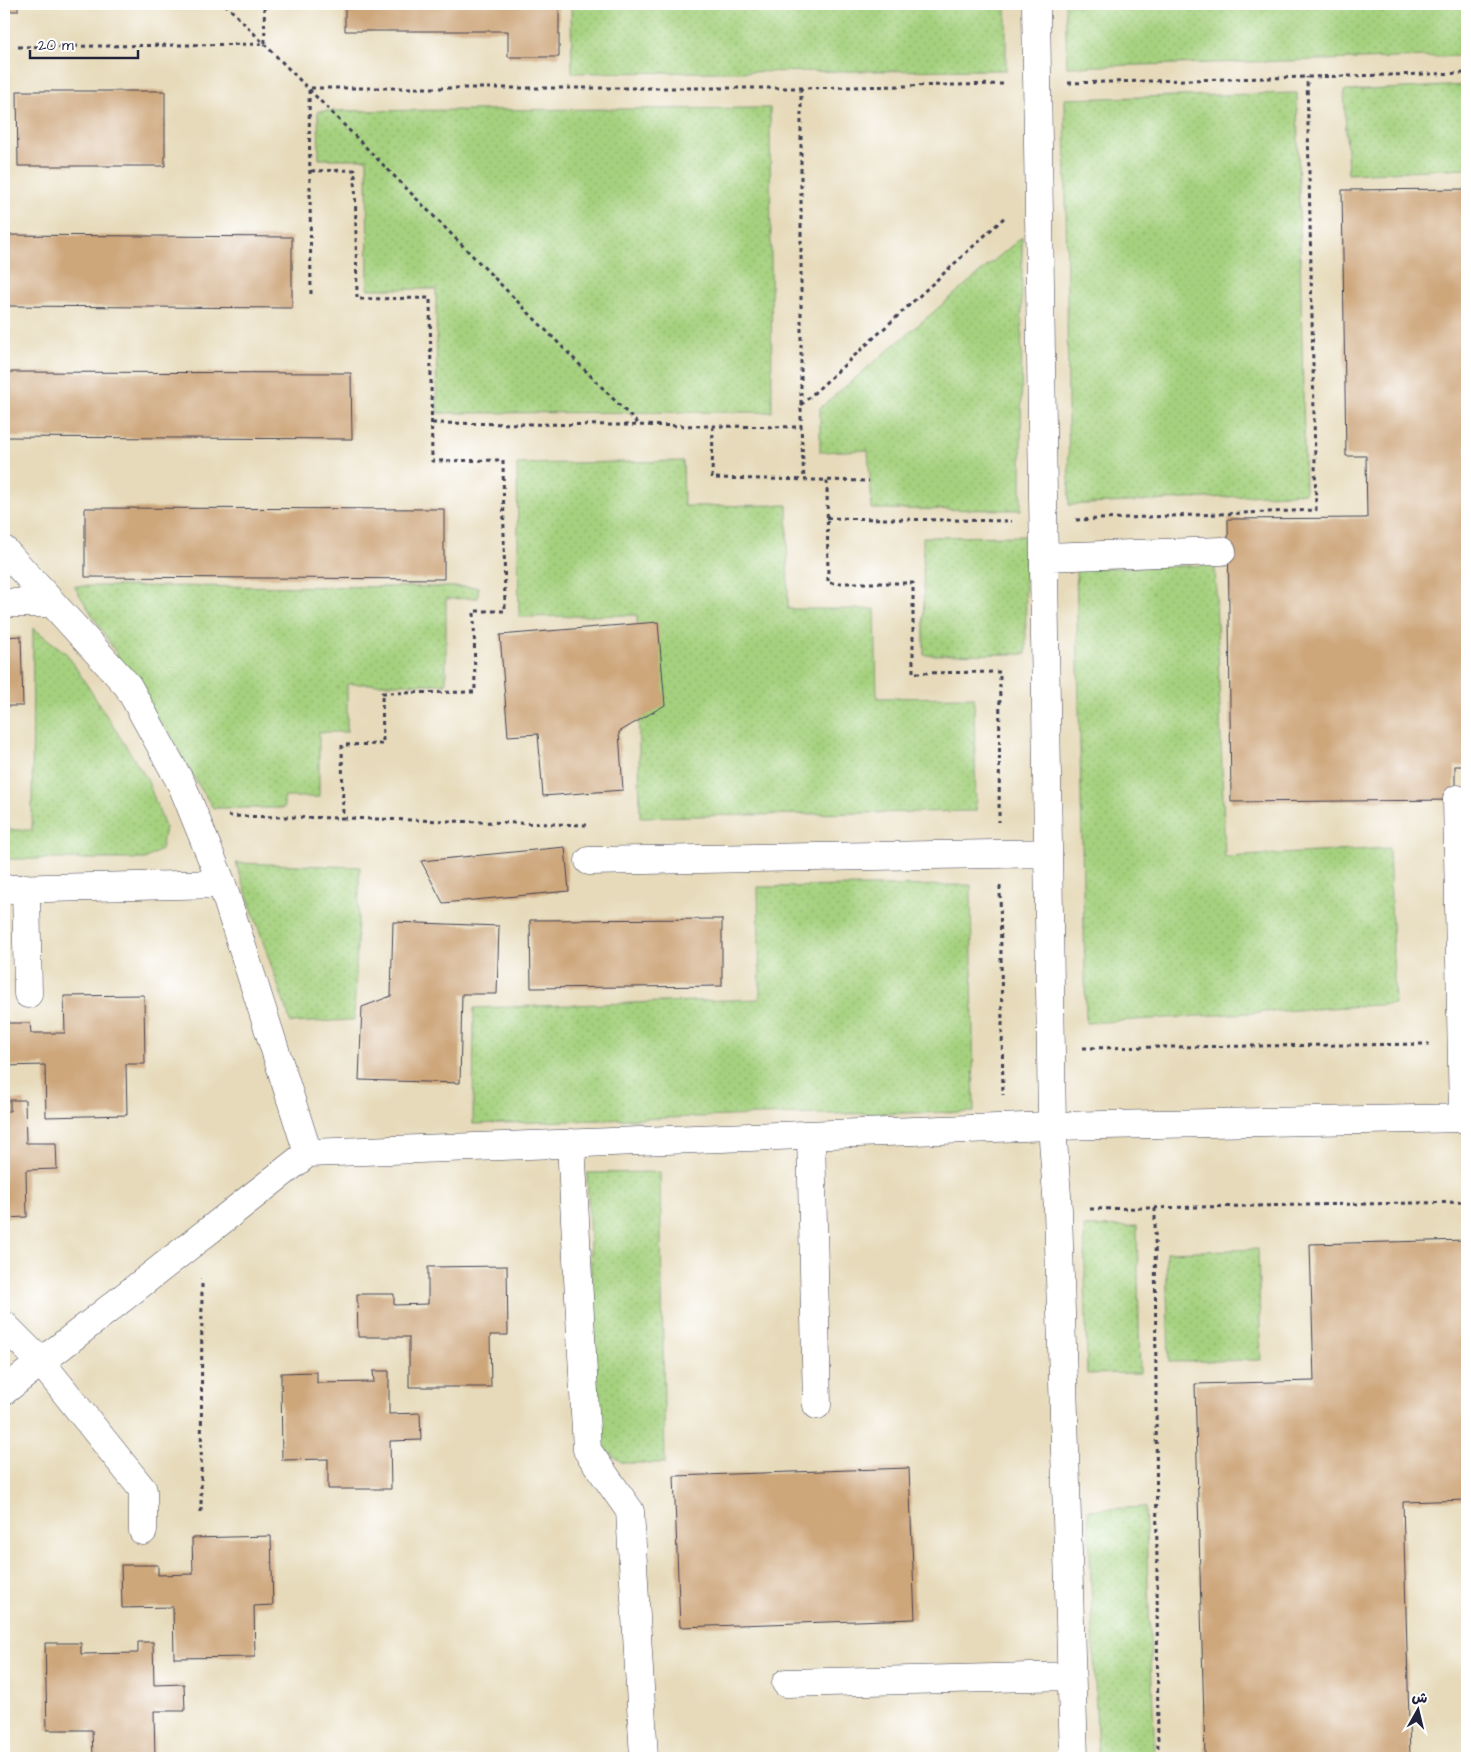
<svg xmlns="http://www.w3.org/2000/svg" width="1471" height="1762" viewBox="0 0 1471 1762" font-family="'Architects Daughter','Playpen Sans Arabic',sans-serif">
	<defs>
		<pattern id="grass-dots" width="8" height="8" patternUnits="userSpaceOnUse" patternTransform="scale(1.25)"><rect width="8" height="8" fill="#a5d17e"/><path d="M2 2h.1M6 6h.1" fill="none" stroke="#8eb36e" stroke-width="1.8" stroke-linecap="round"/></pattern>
	</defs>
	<rect width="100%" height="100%" fill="#fff"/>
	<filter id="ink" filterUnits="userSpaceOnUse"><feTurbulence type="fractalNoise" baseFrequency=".02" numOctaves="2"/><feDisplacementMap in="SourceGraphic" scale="10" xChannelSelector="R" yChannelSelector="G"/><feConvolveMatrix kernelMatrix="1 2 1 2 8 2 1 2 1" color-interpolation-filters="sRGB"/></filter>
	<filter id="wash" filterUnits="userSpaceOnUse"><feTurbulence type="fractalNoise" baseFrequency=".0096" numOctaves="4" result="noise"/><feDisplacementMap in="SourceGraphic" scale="20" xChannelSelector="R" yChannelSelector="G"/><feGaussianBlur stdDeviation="1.12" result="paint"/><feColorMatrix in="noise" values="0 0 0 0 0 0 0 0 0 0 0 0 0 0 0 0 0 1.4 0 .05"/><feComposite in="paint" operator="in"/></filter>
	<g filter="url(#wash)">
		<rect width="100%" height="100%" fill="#f3edd9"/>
		<path fill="#e6daba" d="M4,4H1467V1758H4Z"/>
		<path fill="url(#grass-dots)" stroke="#647a5c" d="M571,4H1006V70L572,73Z
			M1065,4H1467V56L1067,67Z
			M1467,85V168L1348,174L1344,91Z
			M1297,93L1305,493L1069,505L1065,99Z
			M770,108L772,412L437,413L436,289H368L367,159H319L318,111Z
			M1022,237L1021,510L872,509L868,450L820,452V408Z
			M683,461L684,506L787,505L788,609H875L877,698L974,697L976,811L640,817L637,615L519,617L517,464Z
			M1025,536L1026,654L924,655L923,537Z
			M1215,565L1225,857L1389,848L1395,1004L1086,1023L1076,569Z
			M74,586L478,587V598L446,599V684H347V732H319V797H284V808H213Z
			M33,628L67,654L147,779L165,827L161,850L145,859H4V830H32Z
			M236,863L360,867L354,1020L291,1023Z
			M971,885L974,1112L761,1115L473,1124L474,1008L760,999L758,887Z
			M660,1172L665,1463H622L598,1444L587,1173Z
			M1137,1226L1140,1373L1087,1374L1084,1227Z
			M1258,1249L1261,1360L1169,1362L1166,1252Z
			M1145,1507L1155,1758H1098L1088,1510Z"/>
		<g id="blocks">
			<path fill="#cda67a" d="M4,4H18V11H4Z
				M345,4H559V57H508V31H345Z
				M17,91H165V166H18Z
				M1467,189V766H1455V800L1231,802L1228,519L1367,518L1366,456H1346L1342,190Z
				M4,235L292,237V308L4,306Z
				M4,372L351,373L352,439L4,437Z
				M85,508L444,509V579L85,577Z
				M658,622L665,705L619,732L623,790L543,796L538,734L508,736L500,635Z
				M21,636L23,706H4V637Z
				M565,847L569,891L443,903L421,861Z
				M722,919V986L531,988L530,920Z
				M393,922L499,926L497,994H462L460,1083L359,1080L362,1007L391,996Z
				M144,995L145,1064H126L127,1115L46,1117L45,1065L4,1066V1023H30L31,1033H65L64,996Z
				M10,1100H25L26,1143H56L57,1169L26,1170L27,1217L4,1218V1111H10Z
				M1467,1240V1500L1403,1502L1410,1758H1205L1195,1384L1314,1381L1310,1244Z
				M507,1266L508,1335H490L491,1387H409V1337H358L357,1294H394V1305L428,1304V1267Z
				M373,1371H389V1414L420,1413L421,1440L390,1441L391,1489H328V1459L282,1460L281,1373L317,1372V1383L374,1382Z
				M909,1468L915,1619L680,1627L674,1476Z
				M271,1536L273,1605L254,1606L255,1657L174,1658L173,1607L122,1608L121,1565H158V1575L193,1574L192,1538Z
				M138,1642H153L154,1685L184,1684L185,1711H154L155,1758H93L92,1730H47L45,1643H81V1654L138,1653Z"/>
		</g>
	</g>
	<g filter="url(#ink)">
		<use href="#blocks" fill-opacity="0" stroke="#414053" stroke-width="1"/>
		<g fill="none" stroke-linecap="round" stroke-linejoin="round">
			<defs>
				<path id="minor" d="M1036,4L1052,1126L1058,1210L1074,1758
					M4,550L128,686L182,785L222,884L308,1153
					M1044,557L1222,551
					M4,603H52
					M1457,799L1463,1118
					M589,861L1048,853
					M26,888L28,994
					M4,889L222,884
					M811,1135L817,1405
					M571,1143L587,1450L630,1511L644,1758
					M4,1325L41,1362L143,1490V1531
					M4,1391L308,1153L1052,1126L1467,1118
					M786,1683L1071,1676"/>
			</defs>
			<use href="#minor" stroke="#414053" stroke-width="29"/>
			<path stroke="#414053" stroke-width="3" stroke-dasharray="4 4" stroke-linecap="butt" d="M225,4L639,425
				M18,47L265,44L264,4
				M1068,83L1467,73
				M801,88V427L804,480
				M311,294L309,88H801L1004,84
				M801,405L1006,216
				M432,423L801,427
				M713,426L712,478L869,481
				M827,481L828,583H913V673L1000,672L999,822
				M827,518L1012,521
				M1076,520L1316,510L1307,77
				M228,816L343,818L342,745L383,744L382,693L475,692L474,611H505L503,460L432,461L430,298L357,299L355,170L309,171
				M343,818L587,825V828
				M1000,886L1003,1095
				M1083,1048L1429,1044
				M1155,1208L1158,1758
				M1090,1209L1467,1202
				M201,1512L202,1279"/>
			<use href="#minor" stroke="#fff" stroke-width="28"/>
		</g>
	</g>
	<rect width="1471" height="1762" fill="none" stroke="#fff" stroke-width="20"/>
	<g transform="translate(1418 1710) rotate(8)" stroke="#ffffff" stroke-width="4" paint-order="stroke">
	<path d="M0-4L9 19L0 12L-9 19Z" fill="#22223b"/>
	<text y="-8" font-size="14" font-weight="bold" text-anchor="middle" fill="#22223b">ش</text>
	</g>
	<path d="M30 50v8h108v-8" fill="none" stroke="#22223b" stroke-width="2.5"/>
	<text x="38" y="50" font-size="15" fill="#22223b" stroke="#ffffff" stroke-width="4" paint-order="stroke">20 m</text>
</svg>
